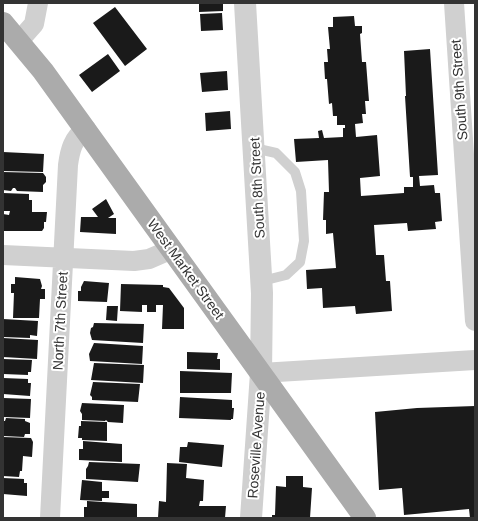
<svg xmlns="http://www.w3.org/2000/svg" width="478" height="521" viewBox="0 0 478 521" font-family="Helvetica,sans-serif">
	<rect width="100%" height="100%" fill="#fff"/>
	<path fill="#1a1a1a" d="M199,3H223V11L199,12Z
		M115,7L147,49L125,66L93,23Z
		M222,13L223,30L201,31L200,14Z
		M354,16L355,26H362V33L360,34L362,62H366L369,101H365L366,114H362L363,123L355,124L356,137L377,135L380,176L360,178L361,196L404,193V187H413V177H410L405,96H406L404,51L430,49L438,175L419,176L420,186L434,185L435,193H440L442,221L435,222L436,229L408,231L407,223L374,225L376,255H384L386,281H390L392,311L356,314L355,306L323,308L322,288L307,289L306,270L336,268L333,233L326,234V220H323L324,192H329L328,160L296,162L294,139L319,138L318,131L322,130L324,138L343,137V128H345V125H337V116H333L332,103L329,104L327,79H325L324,62H328L327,49H330L328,27H333V17Z
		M108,54L120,71L92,92L79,75Z
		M227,71L228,90L202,92L200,73Z
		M230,111L231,129L206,131L205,113Z
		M3,152L44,154L43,172L3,171Z
		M3,172L43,173L46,177V182L43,185V192L17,191L15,188H13L11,191L3,190Z
		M3,193L29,194V200H32V212H47L46,222H44V228L42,231H3V214L9,215L10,211H3Z
		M106,199L114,214L108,218H116V234L80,232L81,217H98L92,209Z
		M15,277L40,279L42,286L41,289H45V299H40L39,318H13L14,293H11V284H15Z
		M84,281L109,283L107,302L78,301V291H81V287Z
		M121,284L163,285V287L169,288L184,308V329H162L163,305H156V312H147V305H142V312L120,311Z
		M107,306H118L117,321L106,320Z
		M3,319L38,321L37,336L30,335V338L3,337Z
		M94,323L144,324L143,343L92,340L90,333L91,328L93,327Z
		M3,338L38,340L37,359L3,357Z
		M94,343L143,346L142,364L90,361L89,354Z
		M187,352L218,353L217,359H220V370L187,369Z
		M3,359L32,360L31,372H28V375L3,374Z
		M94,363L144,365L143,383L91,380Z
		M180,371L232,373L231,393H180Z
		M3,378L28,379V383H31L30,396L3,394Z
		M93,382L140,384L138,402L92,400V397L90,395Z
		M180,397L232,400V408H234L233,419H231V420L179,418Z
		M3,398L31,399L30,418L3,417Z
		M82,403L124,405L123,423L108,422L106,420L105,421L82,420V414L80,411Z
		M475,406V518H470L469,509L404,515L402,488L379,490L375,412L417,408Z
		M6,418L25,419V421L30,423V434H25L24,437L3,436V421H5Z
		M81,421L107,422V441L82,440V438H78L79,426H81Z
		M3,437L31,438L33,442L32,457L23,456L22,471H20L19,477L3,476Z
		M83,441L122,444V462L79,460V449H83Z
		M188,442L224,445L222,467L179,462L180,447H187Z
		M89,462L140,464L138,482L86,479V469L88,466Z
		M167,463L187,464L186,478L204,480L203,501H200L199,506H226L225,518H158L159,501L166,502Z
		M286,476H303V487L312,488L310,518H272V515H275L276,486L286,487Z
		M3,478L24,479V483H27V496L3,494Z
		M82,480L102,482V491H109V498H102V501L80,500Z
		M87,501L137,504V518H84V507H87Z"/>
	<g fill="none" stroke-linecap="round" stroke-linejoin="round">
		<path stroke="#d0d0d0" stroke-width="10" d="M254,148L276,153L295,172L301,191L304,241L300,262L286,275L262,281"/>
		<path stroke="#d0d0d0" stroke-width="20" d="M454,3L475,321
			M19,41L34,24L38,3
			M3,255L134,261L149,259L172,249
			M261,373L475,360
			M50,518L68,165C70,150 73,138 86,129"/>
		<path stroke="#d0d0d0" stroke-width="22" d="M245,3L262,293L261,373L251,518"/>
		<path stroke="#ababab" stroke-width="22" d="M3,23L43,71L365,518"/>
	</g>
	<g text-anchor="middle" stroke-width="4" stroke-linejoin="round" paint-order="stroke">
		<g font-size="14" fill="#333" stroke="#fff">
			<text transform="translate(459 90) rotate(-94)" y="5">South 9th Street</text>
			<text transform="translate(257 188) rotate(-93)" y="5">South 8th Street</text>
			<text transform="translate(186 269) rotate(54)" y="5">West Market Street</text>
			<text transform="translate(60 321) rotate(-87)" y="5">North 7th Street</text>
			<text transform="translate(256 445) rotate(-86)" y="5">Roseville Avenue</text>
		</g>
	</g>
	<rect width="478" height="521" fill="none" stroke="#333333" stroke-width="8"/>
</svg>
